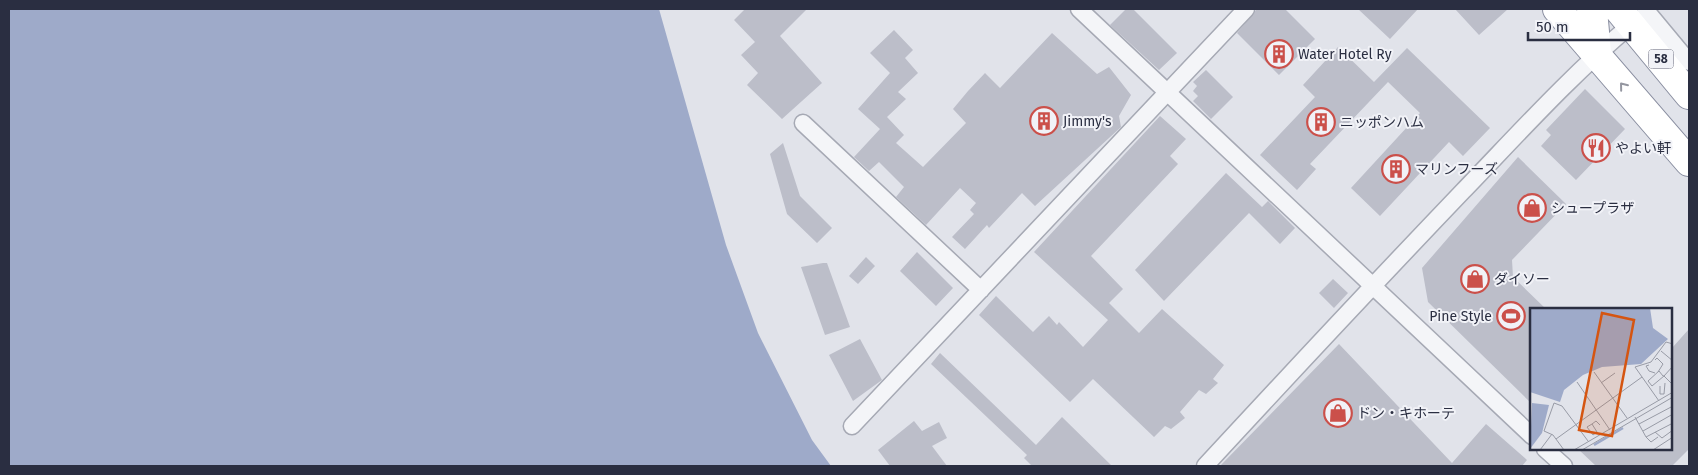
<svg xmlns="http://www.w3.org/2000/svg" width="1698" height="475" viewBox="0 0 1698 475" font-family="'Fira Sans','Noto Sans JP',sans-serif">
	<rect width="100%" height="100%" fill="#e1e3ea"/>
	<path fill="#9eaac9" d="M9,9H659L726,245L758,333L812,440L831,466H9Z"/>
	<path fill="#bcbec9" d="M745,9H807L780,36L822,83L782,119L747,85L758,73L741,55L755,42L734,20Z
		M1126,9H1133L1177,53L1159,70L1110,25Z
		M1257,9H1285L1315,39L1279,75L1237,33Z
		M1358,9H1418L1390,39Z
		M1455,9H1508L1479,35Z
		M894,30L913,50L905,58L918,73L898,92L906,99L887,117L904,135L896,143L923,167L966,123L953,109L968,91L985,73L1000,88L1052,33L1097,74L1109,67L1131,95L1119,116L1121,127L1035,206L1022,193L989,228L987,225L965,249L952,237L974,214L970,210L976,203L960,188L926,225L896,197L904,187L879,162L869,171L854,157L880,129L858,109L890,73L870,53Z
		M1338,47L1374,82L1407,48L1490,128L1463,156L1449,142L1380,216L1351,188L1420,113L1388,82L1310,164L1316,169L1297,190L1260,155L1315,97L1303,85Z
		M1206,70L1233,97L1211,119L1193,101L1198,96L1193,91L1197,86L1193,82Z
		M1585,89L1625,129L1576,180L1541,146L1551,135L1546,130Z
		M1160,116L1186,139L1170,156L1178,164L1091,256L1123,289L1109,303L1139,333L1162,309L1224,365L1213,379L1218,383L1206,394L1199,390L1180,412L1185,418L1171,429L1165,426L1154,437L1093,379L1070,402L979,315L996,296L1033,332L1049,316L1057,325L1059,322L1083,347L1108,320L1034,252Z
		M783,143L800,196L832,228L817,243L787,214L770,154Z
		M1518,157L1566,204L1512,260L1513,277L1546,309H1532V404L1428,302L1422,268Z
		M1226,173L1262,207L1268,201L1295,228L1280,244L1249,213L1164,301L1135,270Z
		M917,252L953,288L936,306L900,271Z
		M866,257L875,266L858,284L849,276Z
		M823,263H827L850,327L825,335L801,267Z
		M1333,279L1348,293L1334,308L1319,293Z
		M1689,329V449L1672,466H1596L1578,449H1672V348Z
		M860,339L882,380L853,401L829,355Z
		M1339,344L1452,463L1486,424L1527,460L1522,466H1220Z
		M940,353L1036,445L1062,417L1112,466H1032L1024,458L1027,455L931,364Z
		M914,421L922,431L939,422L947,438L932,446L947,466H890L878,450Z"/>
	<g fill="none" stroke-linecap="round" stroke-linejoin="round">
		<defs>
			<path id="minor" d="M1079,9L1532,436
				M1645,9L1689,62
				M803,123L981,290
				M852,426L1246,9
				M1545,449L1564,466
				M1205,466C1290,374 1376,282 1463,191C1518,134 1571,75 1632,24"/>
			<path id="trunk" d="M1557,9L1689,162
				M1591,9L1594,21L1597,54
				M1618,9L1689,95"/>
		</defs>
		<use href="#minor" stroke="#a6a9b4" stroke-width="19"/>
		<use href="#trunk" stroke="#898ea0" stroke-width="30"/>
		<use href="#minor" stroke="#f4f5f8" stroke-width="16"/>
		<use href="#trunk" stroke="#fff" stroke-width="28"/>
	</g>
	<defs><path id="oneway-chevron" d="M-2-3.5L2.5 0L-2 3.5" fill="none" stroke-width="1.6" stroke-linecap="round" stroke-linejoin="round" transform="scale(1.25)"/></defs>
	<use stroke="#9496a0" href="#oneway-chevron" transform="translate(1623 86) rotate(-129)"/>
	<defs>
		<symbol id="building-ring" viewBox="-11 -11 22 22"><circle r="9.5" fill="#f1f2f7" stroke="#cb504a" stroke-width="1.5"/><path d="M-4-6H4V6H1V3H-1V6H-4ZM-2.5-4.3h1.7v1.8h-1.7ZM.8-4.3h1.7v1.8H.8ZM-2.5-1h1.7V.8h-1.7ZM.8-1h1.7V.8H.8Z" fill="#cb504a"/></symbol>
		<symbol id="restaurant-ring" viewBox="-11 -11 22 22"><circle r="9.5" fill="#f1f2f7" stroke="#cb504a" stroke-width="1.5"/><path d="M-5-6h1v4h1v-4h1v4h1v-4h1v5L-1.5 .5V6h-2V.5L-5-1ZM5-6V6H3V1.5H1.5Q1.5-4 5-6Z" fill="#cb504a"/></symbol>
		<symbol id="shop-ring" viewBox="-11 -11 22 22"><circle r="9.5" fill="#f1f2f7" stroke="#cb504a" stroke-width="1.5"/><path d="M-5-2.5h2.3a2.7 3.5 0 0 1 5.4 0H5L5.5 6h-11ZM-1.5-2.5h3a1.5 2.3 0 0 0-3 0Z" fill="#cb504a"/></symbol>
		<symbol id="stadium-ring" viewBox="-11 -11 22 22"><circle r="9.5" fill="#f1f2f7" stroke="#cb504a" stroke-width="1.5"/><path d="M0-5a6.5 5 0 1 0 0 10a6.5 5 0 1 0 0-10ZM-3.5-1.8h7v3.6h-7Z" fill="#cb504a"/></symbol>
	</defs>
	<g fill-rule="evenodd">
		<use href="#building-ring" x="1263" y="38" width="32" height="32"/>
		<use href="#building-ring" x="1028" y="105" width="32" height="32"/>
		<use href="#building-ring" x="1305" y="106" width="32" height="32"/>
		<use href="#restaurant-ring" x="1580" y="132" width="32" height="32"/>
		<use href="#building-ring" x="1380" y="153" width="32" height="32"/>
		<use href="#shop-ring" x="1516" y="192" width="32" height="32"/>
		<use href="#shop-ring" x="1459" y="263" width="32" height="32"/>
		<use href="#stadium-ring" x="1495" y="300" width="32" height="32"/>
		<use href="#shop-ring" x="1322" y="397" width="32" height="32"/>
	</g>
	<g text-anchor="middle" stroke-width="4" stroke-linejoin="round" paint-order="stroke">
		<rect fill="#f1f2f7" stroke="#666978" stroke-width="1" x="1648.5" y="49.5" width="25" height="19" rx="4"/>
		<g font-size="12" font-weight="bold" fill="#2a2e41">
			<text x="1661" y="63">58</text>
		</g>
		<g font-size="14" fill="#2a2e41" stroke="#f1f2f7" text-anchor="start">
			<text x="1298" y="59">Water Hotel Ry</text>
			<text x="1063" y="126">Jimmy's</text>
			<text x="1340" y="127">ニッポンハム</text>
			<text x="1615" y="153">やよい軒</text>
			<text x="1415" y="174">マリンフーズ</text>
			<text x="1551" y="213">シュープラザ</text>
			<text x="1494" y="284">ダイソー</text>
			<text x="1492" y="321" text-anchor="end">Pine Style</text>
			<text x="1357" y="418">ドン・キホーテ</text>
		</g>
	</g>
	<g transform="translate(1530 308)">
		<rect width="142" height="142" fill="#e1e3ea"/>
		<path d="M0,0H120L123,20L138,31L111,56L72,59L53,67L34,82L30,94L0,84ZM2,95L19,97L12,125L0,141Z" fill="#9eaac9"/>
		<path fill="none" stroke="#9eaac9" stroke-width="2.5" d="M64,137L93,120"/>
		<path fill="none" stroke="#989ba6" stroke-width="1" d="M131,43L143,53M125,52L127,50L133,56L128,64M119,57L116,58L119,63L125,65M143,58L134,68L122,78L118,73L129,63L133,68H134L143,77M64,64L97,110M47,74L80,122M71,75L85,65M130,78V86H134L135,75M129,93L105,59L121,54L136,34L143,36M105,109L116,129L143,115M62,116L57,119L63,127L67,124L62,116L66,113L70,117M109,116L143,98M113,123L143,106M125,124L132,130L143,122M116,129L121,134L128,129M26,131L112,69M10,142L22,126M34,142L23,127L14,123L24,95L32,98L58,133M44,142L143,84M52,142L143,89M123,142L143,129"/>
		<path fill="#d55511" fill-opacity="0.15" stroke="#d55511" stroke-width="2.5" d="M72,5L104,12L82,128L49,122Z"/>
		<rect width="142" height="142" fill="none" stroke="#2a2e41" stroke-width="2.5"/>
	</g>
	<rect width="1698" height="475" fill="none" stroke="#2a2e41" stroke-width="20"/>
	<path d="M1528 32v8h102v-8" fill="none" stroke="#2a2e41" stroke-width="2.5"/>
	<text x="1536" y="32" font-size="15" fill="#2a2e41" stroke="#f1f2f7" stroke-width="4" paint-order="stroke">50 m</text>
</svg>
